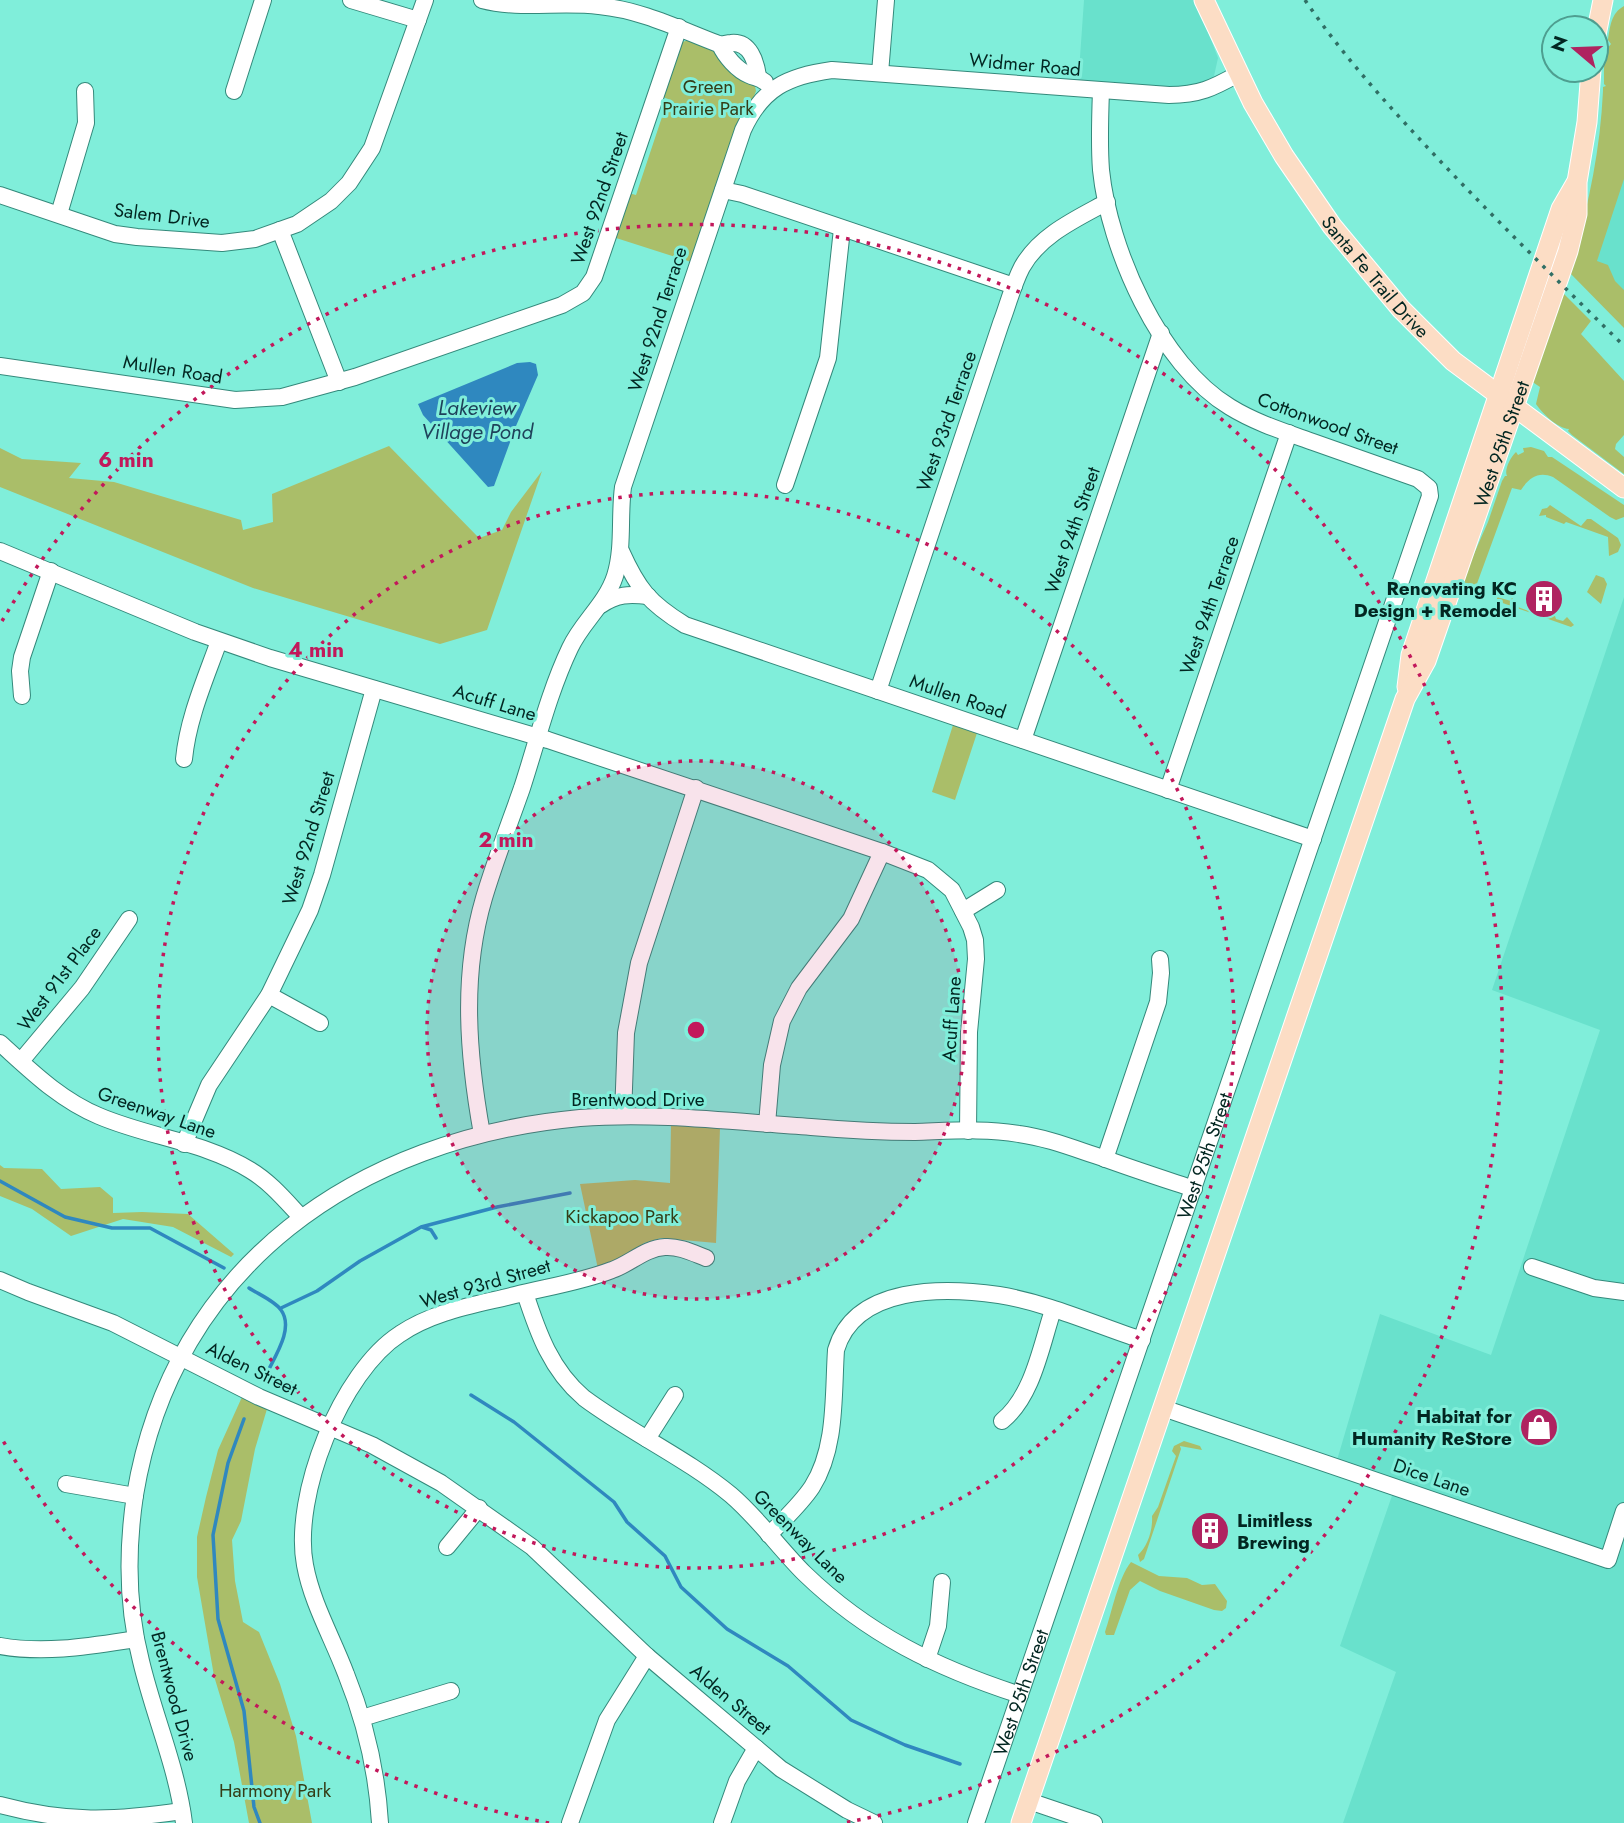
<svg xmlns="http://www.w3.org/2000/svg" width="1624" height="1823" viewBox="0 0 1624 1823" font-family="Jost,sans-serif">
	<rect width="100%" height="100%" fill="#80eeda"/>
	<path fill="#69e1cc" d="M1084,0H1196L1218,58L1214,76L1208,82L1192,89L1078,86Z
		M1624,13V301L1583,264Z
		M1624,597V1823H1343L1396,1672L1340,1646L1395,1487L1335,1467L1380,1314L1491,1355L1600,1030L1492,990Z"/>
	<path fill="#aabe69" d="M1624,6V179L1597,261L1608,265L1615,281L1624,290V328L1569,272C1587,213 1600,154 1603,91V87L1606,86L1604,84C1604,72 1603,51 1611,44L1608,40C1610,27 1611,13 1624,6Z
		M691,40L713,50L755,86L756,91L691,262L613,237L628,193L636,195L668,99L660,96L681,42Z
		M1562,292L1591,321L1581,334L1624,381V435L1616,444L1615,449L1624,457V474L1572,435L1568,431L1569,429C1557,428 1543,414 1536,404L1540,387L1531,381L1535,371H1537L1536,368Z
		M389,446L479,538L502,530L511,512L542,471L487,630L440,644L253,588L0,487V448L22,459L81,463L69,478L114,482L241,520L243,530L273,522L272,494Z
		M1531,447L1544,451L1548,457H1552L1624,505V517L1616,520L1610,517L1553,477C1538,471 1529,478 1521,490L1512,488L1475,589L1483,592V595L1467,591L1462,581L1488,522L1502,481L1505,476H1507C1504,470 1510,458 1516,452L1518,455L1524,452L1523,448Z
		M1550,505L1581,526L1587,519H1591L1618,538L1621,545L1618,552L1609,556L1608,537L1566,522L1564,524L1546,517V515L1539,516L1542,509L1547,508Z
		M1596,575L1604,578L1607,584L1601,604L1587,592Z
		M1497,597L1511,601L1512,597L1515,606L1534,613L1537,610L1555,616L1556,619L1563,621L1567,617L1574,625L1571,627L1497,601Z
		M953,725L977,733L955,800L932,792Z
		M671,1125L720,1128L716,1243L661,1238L644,1243L629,1256L598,1269L580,1184L635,1180L670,1183Z
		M0,1165L4,1168L42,1169L61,1189L100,1187L113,1198V1213L142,1212L188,1214L234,1254L231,1257L173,1227L123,1219L71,1236L32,1209L0,1196Z
		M242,1397L267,1409L255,1449L241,1521L232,1540L235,1581L243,1622L259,1632L280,1684L296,1736L312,1823H249L234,1742L214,1676L197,1577V1537L206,1497L218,1450Z
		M1184,1441L1200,1446L1202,1450L1180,1446L1181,1449L1144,1559L1140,1562L1138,1555C1148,1546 1153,1529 1152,1516L1158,1507L1176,1456L1172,1451L1174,1446Z
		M1131,1562L1159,1576L1187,1578L1202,1585L1215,1584L1227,1601L1226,1608L1222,1611L1214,1610L1160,1591L1140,1581L1130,1590L1114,1635H1106L1105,1632C1112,1612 1118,1578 1131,1562Z"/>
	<path fill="#2f88bf" d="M530,362L536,364L538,375L516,426L494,486L488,487L423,415L418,404L517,363Z"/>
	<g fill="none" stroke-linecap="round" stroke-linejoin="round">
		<path stroke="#2f88bf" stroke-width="3.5" d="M0,1181L65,1217L112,1228H150L224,1268
			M422,1227L431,1230L436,1238
			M249,1288C258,1294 275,1301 281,1310C295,1329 273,1359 265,1377
			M281,1308L317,1291L360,1261L421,1227L497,1207L570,1193
			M471,1395L514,1422L614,1502L627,1522L665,1556L681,1587L727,1629L788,1666L851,1720L905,1745L960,1764
			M244,1419L228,1463L213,1535L218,1619L244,1711L254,1807L260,1823"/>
		<defs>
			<g id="minor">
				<path d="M351,0L418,20"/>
				<path d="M482,0C520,10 560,1 599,6C641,10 677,28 716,43C722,46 725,43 731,43C750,41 756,62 758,76"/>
				<path d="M720,45C725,56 737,70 749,75C755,78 759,77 765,82"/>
				<path d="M880,73L886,0"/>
				<path d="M234,91L263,0"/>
				<path d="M723,190L742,194L1014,286"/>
				<path d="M0,195L115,234L137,237L222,243L255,239L297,224L331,201L349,183L372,148L425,0"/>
				<path d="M59,214L86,123L85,91"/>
				<path d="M280,230L339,382"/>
				<path d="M0,366L235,400L282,397L355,377L562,305L583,293L594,277L679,27"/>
				<path d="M785,485L828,358L842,229"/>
				<path d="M0,551L195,632L270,658L548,740L882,852L928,870L952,890L971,927L975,940L976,959L969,1032L968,1131"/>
				<path d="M621,551C638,589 649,603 685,625L1313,839"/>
				<path d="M601,605C617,594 629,594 648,596"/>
				<path d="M878,691L1001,323C1008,305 1013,284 1022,267C1040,235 1076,219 1107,202"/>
				<path d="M22,696L20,671L22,657L51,571"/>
				<path d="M1023,740L1161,333"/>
				<path d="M184,759C188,718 205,680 219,641"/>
				<path d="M1168,790L1289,433"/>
				<path d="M963,911L997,890"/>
				<path d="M269,995L320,1023"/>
				<path d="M0,1043C30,1070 60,1100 99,1116C148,1137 205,1142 250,1170C270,1182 285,1200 301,1217"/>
				<path d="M21,1061L82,988L129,919"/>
				<path d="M623,1116L626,1033L639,963L696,788"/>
				<path d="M767,1124L772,1065L782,1021L799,988L851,919L882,852"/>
				<path d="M482,1134C468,1056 461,976 484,898C495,861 509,825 522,788C537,742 549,692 570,648C582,622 606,604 615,576C624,547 619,517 623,487L743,130C762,88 788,76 832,70L1169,95C1199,95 1213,88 1238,74"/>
				<path d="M184,1144L209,1085L269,995L310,910L322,875L374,689"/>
				<path d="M1105,1159L1158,1002L1161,973L1160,959"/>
				<path d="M1532,1267L1594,1288L1624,1292"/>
				<path d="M0,1280L28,1292L113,1323L259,1397L372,1445L441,1483L532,1547L647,1656L781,1769L847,1810L874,1823"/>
				<path d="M525,1293C538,1333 551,1370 584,1398C631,1433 686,1458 731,1495C758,1518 779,1548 804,1573C868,1635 937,1668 1020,1695"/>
				<path d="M1163,1408L1608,1560L1624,1511"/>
				<path d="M1002,1421C1033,1396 1041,1346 1053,1310"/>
				<path d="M647,1439L675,1395"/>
				<path d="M66,1484L135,1496"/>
				<path d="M769,1535C784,1519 800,1505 812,1487C837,1448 833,1394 836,1350C855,1285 944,1287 999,1295C1048,1303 1096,1325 1142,1340"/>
				<path d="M447,1547L479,1508"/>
				<path d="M0,1646C46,1654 90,1646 136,1639"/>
				<path d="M927,1659L938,1626L942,1582"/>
				<path d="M362,1718L451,1691"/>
				<path d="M1029,1801L1094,1823"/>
				<path d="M0,1805C67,1823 114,1821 182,1811"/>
				<path d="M184,1823C177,1767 154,1716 141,1661C127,1607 127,1549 135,1495C173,1265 359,1138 580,1118C657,1112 735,1122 811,1127C846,1130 881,1132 915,1132C949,1131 985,1128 1019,1134C1048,1138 1075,1149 1103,1158C1133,1169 1164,1179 1194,1189"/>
				<path d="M380,1823C377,1772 365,1721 346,1674C332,1637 312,1603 305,1565C292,1496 341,1372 400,1334C434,1311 475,1305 515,1295C547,1287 581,1282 612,1270C630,1264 645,1248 665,1247C679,1246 693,1253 706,1258"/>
				<path d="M570,1823L607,1720L647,1656"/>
				<path d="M722,1823L737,1781L756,1748"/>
				<path id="s1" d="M976,1823L1430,496L1429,488L1418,479C1383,467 1348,454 1313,442C1285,432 1256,423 1230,407C1160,365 1109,249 1101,170C1099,144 1100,117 1101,91"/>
			</g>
			<g id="major">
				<path id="s2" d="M1204,0L1253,103L1284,156L1332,226L1401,309L1453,361L1624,488"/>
				<path d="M1596,35L1603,0"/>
				<path d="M1407,687L1411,655L1561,209L1576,183"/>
				<path id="s3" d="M1021,1823L1405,699L1426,661L1568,251L1577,214V182L1587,122L1591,70"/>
			</g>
		</defs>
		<use href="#minor" stroke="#34897b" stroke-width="18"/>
		<use href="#major" stroke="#fff" stroke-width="21"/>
		<use href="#minor" stroke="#fff" stroke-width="16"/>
		<use href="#major" stroke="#fcddc5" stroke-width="19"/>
		<path stroke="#306f65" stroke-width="3.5" stroke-dasharray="3.5 7" stroke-linecap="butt" d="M1305,0C1345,59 1394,112 1443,164C1502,226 1563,286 1624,346"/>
	</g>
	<circle cx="696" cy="1030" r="269" fill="#c2185b" fill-opacity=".12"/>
	<g fill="none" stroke="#c2185b" stroke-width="3.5" stroke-dasharray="3.5 7">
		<circle cx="696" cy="1030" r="269"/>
		<circle cx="696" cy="1030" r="538"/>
		<path d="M549 1823A806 806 0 0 1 2 1439M2 621A806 806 0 1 1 843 1823"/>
	</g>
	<defs>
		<symbol id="building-disc" viewBox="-11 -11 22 22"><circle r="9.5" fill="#af2360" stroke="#80eeda"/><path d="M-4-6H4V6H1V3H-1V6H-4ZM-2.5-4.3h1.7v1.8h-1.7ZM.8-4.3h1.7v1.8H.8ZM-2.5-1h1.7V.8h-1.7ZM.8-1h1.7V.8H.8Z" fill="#fff"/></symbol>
		<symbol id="shop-disc" viewBox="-11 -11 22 22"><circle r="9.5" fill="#af2360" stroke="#80eeda"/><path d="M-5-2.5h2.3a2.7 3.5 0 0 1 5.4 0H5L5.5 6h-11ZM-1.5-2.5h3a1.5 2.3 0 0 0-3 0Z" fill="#fff"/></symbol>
	</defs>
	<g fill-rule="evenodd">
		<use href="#building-disc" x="1522" y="577" width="44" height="44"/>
		<use href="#shop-disc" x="1517" y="1405" width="44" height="44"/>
		<use href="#building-disc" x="1188" y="1509" width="44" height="44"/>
	</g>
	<g text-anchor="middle" stroke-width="6" stroke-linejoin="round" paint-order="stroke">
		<g font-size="19" fill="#022621" stroke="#80eeda">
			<text transform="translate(1025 64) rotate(5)" y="7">Widmer Road</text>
			<text transform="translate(599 198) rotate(-71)" y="7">West 92nd Street</text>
			<text transform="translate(162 215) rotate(7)" y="7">Salem Drive</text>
			<text dy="7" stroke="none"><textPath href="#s2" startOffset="327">Santa Fe Trail Drive</textPath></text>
			<text transform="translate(657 319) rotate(-72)" y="7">West 92nd Terrace</text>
			<text transform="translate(173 369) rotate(9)" y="7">Mullen Road</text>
			<text transform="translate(946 421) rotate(-71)" y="7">West 93rd Terrace</text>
			<text transform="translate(1328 423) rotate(20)" y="7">Cottonwood Street</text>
			<text dy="7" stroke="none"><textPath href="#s3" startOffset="1461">West 95th Street</textPath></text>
			<text transform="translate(1072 530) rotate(-71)" y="7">West 94th Street</text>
			<text transform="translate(1209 605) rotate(-71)" y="7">West 94th Terrace</text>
			<text transform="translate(958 696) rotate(19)" y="7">Mullen Road</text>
			<text transform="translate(495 702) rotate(17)" y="7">Acuff Lane</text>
			<text transform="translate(308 838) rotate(-73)" y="7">West 92nd Street</text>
			<text transform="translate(59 978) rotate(-53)" y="7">West 91st Place</text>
			<text transform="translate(951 1019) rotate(-86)" y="7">Acuff Lane</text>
			<text x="638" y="1106">Brentwood Drive</text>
			<text transform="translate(157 1112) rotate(19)" y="7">Greenway Lane</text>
			<text dy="7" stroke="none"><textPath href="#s1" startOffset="705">West 95th Street</textPath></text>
			<text transform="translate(485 1283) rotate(-16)" y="7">West 93rd Street</text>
			<text transform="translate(252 1368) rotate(26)" y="7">Alden Street</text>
			<text transform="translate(1432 1477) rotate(19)" y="7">Dice Lane</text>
			<text transform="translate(801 1536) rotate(45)" y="7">Greenway Lane</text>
			<text dy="7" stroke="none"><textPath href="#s1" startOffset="138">West 95th Street</textPath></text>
			<text transform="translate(175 1696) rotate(75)" y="7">Brentwood Drive</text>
			<text transform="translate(731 1699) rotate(40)" y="7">Alden Street</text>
		</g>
		<g font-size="19" fill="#343d17" stroke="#80eeda">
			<text x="708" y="93">Green<tspan x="708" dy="22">Prairie Park</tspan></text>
			<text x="622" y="1223">Kickapoo Park</text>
			<text x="275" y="1797">Harmony Park</text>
		</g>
		<g font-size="19" font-weight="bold" fill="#022621" stroke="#80eeda" text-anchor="end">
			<text x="1517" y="595">Renovating KC<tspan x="1517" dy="22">Design + Remodel</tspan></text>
			<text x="1512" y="1423">Habitat for<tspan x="1512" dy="22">Humanity ReStore</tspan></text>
			<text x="1237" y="1527" text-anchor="start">Limitless<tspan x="1237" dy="22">Brewing</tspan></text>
		</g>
		<g font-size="21" font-style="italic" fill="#1e425a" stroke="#80eeda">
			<text x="477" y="415">Lakeview<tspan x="477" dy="24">Village Pond</tspan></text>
		</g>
	</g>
	<circle cx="696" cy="1030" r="10" fill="#c2185b" stroke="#80eeda" stroke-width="3.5"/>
	<g font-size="21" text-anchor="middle" font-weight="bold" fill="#c2185b" stroke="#80eeda" stroke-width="6" stroke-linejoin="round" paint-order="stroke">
		<text x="126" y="467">6 min</text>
		<text x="316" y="657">4 min</text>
		<text x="506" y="847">2 min</text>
	</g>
	<g transform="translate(1575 49) rotate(289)"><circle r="33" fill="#80eeda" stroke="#4e9e90" stroke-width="2"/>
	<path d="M0-5L12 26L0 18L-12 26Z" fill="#af2360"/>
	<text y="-10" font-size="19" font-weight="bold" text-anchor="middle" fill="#022621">N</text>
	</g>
</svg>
